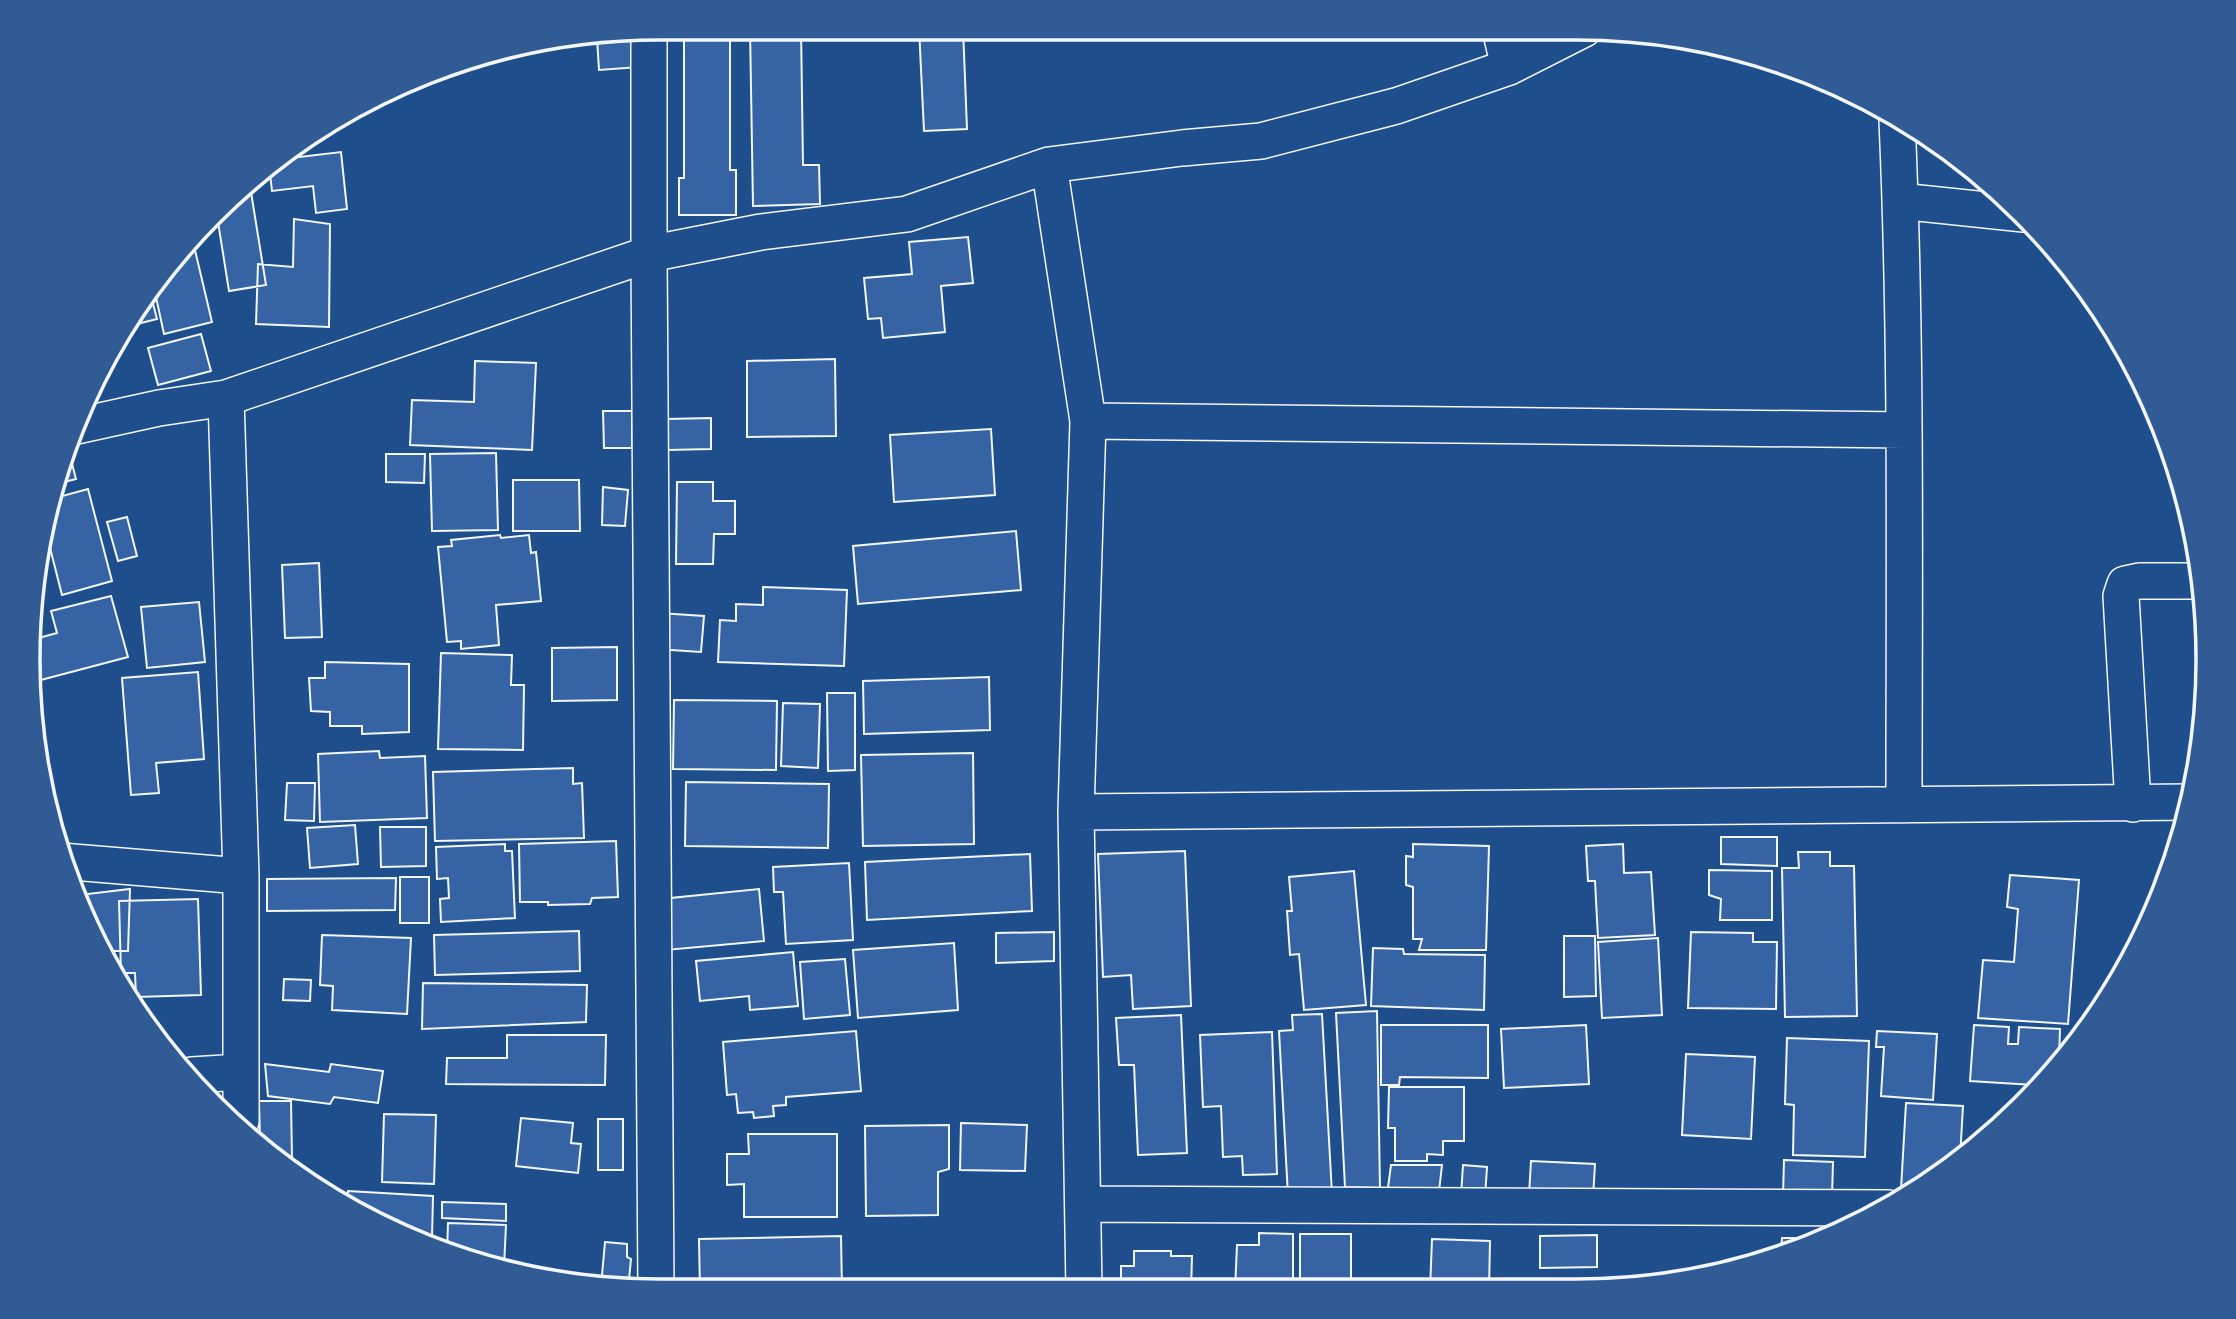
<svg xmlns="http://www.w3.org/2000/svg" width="2236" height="1319" viewBox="0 0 2236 1319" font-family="Manrope,sans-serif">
	<rect width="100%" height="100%" fill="#1f4e8c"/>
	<path fill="#3563a3" stroke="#f2f6ff" stroke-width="2" d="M684,28H730V170H736V215H679V178H684Z
		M750,28H801L803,165H819L820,204L753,206Z
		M919,28H963L967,129L924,131Z
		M636,32L639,67L599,70L597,38Z
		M331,129L332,134L312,139Z
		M341,152L347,209L316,213L313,186L272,191L269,165L274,160Z
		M250,186L266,285L229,291L218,222L215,223Z
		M294,219L330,224L329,327L256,324L258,264L293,267Z
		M968,237L973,283L941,286L945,332L883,338L881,318L868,319L864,278L912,274L909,242Z
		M194,246L212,322L164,334L154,288Z
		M150,292L157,319L125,327L135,308Z
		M201,334L211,371L158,385L148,348Z
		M835,359L836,436L747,437V361Z
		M475,361L536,363L532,450L410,445L412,400L474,402Z
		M603,411H632V448H604Z
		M711,418V449L667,450V419Z
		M991,429L995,495L894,502L890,435Z
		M69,452L76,479L57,484L61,457L63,454Z
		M496,453L498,530L432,531L430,454Z
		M386,454H425L424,483L386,482Z
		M513,480H579L580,531H513Z
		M677,482H713V501H735V534H714L713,564H676Z
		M603,487L628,490L625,526L602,525Z
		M88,489L112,581L62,595L48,540L55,498Z
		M127,517L137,556L118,561L107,522Z
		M1016,531L1021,590L858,604L853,546Z
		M500,535L501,538L529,535L531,553L536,552L541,601L496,605L499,645L461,649V641L447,642L438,547L452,546L451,540Z
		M319,563L322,637L285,638L282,565Z
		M763,587L847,590L844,666L718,662L720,620L736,621V604L763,605Z
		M111,596L128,657L37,681L29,652L31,640L57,633L51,611Z
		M199,602L205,662L147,668L141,607Z
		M659,613L704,616L701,652L656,649Z
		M617,647V700L552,701V648Z
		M441,653L512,655L511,685H524L523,750L438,749Z
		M325,662L409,664V732L362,734V726H330V712L311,711L309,678H325Z
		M198,672L204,759L156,763L159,793L131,795L122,678Z
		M989,677L990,730L864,734L863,681Z
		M827,693H855V770L828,771Z
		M674,700L777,701L776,770L673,769Z
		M783,703L820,704L818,768L781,766Z
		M379,751L380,758L425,756L427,818L320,822L318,754Z
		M973,753L974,844L863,846L861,755Z
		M573,768V784L582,783L584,838L435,841L433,772Z
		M686,782L829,784L828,848L685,846Z
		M287,783H315L314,821L285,820Z
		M355,825L358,864L310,868L307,828Z
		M380,827H426V866L381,867Z
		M1721,837H1777V866L1721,864Z
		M616,841L618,897L592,898L590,904L548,905V902H520L519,844Z
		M505,844V851H512L515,918L441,922L440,899L449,898L448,878L437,879L436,847Z
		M1413,844L1489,846L1486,950H1419L1422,939H1413V887L1406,885V856L1413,857Z
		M1623,844L1624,873L1651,872L1655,935L1598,938L1595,881H1588L1586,846Z
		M1185,851L1191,1006L1133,1009L1131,975L1103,977L1098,854Z
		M1798,852H1830V866H1854L1857,1016L1785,1017L1782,868H1799Z
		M1030,854L1032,911L867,920L865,862Z
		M849,863L853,940L786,944L783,892H774L773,867Z
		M1709,870L1772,871V920H1720L1721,899L1709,895Z
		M1354,871L1366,1005L1304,1010L1299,954L1290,955L1287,911H1292L1289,877Z
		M2010,875L2079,880L2068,1024L1978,1018L1983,960L2014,962L2018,909L2007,907Z
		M400,877H429V923H400Z
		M396,878L395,910L267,911V879Z
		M130,889L128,951H112L113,958L79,895Z
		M759,889L764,941L666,950L661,899Z
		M198,899L201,995L136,997L135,973H121L119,901Z
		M579,931L580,971L435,975L434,935Z
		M1054,932V961L996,963V933Z
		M1691,932L1753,933V942H1777L1776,1009L1688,1008Z
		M322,935L411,938L407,1014L332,1010L333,986L320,985Z
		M1564,936H1595L1596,996L1564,997Z
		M1658,938L1662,1015L1602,1018L1598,942Z
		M954,943L958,1010L858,1018L853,950Z
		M1373,948L1403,949L1404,954L1485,955L1484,1010L1371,1006Z
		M793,952L798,1006L750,1010L749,996L700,1001L696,961Z
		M845,959L850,1015L804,1019L800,962Z
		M284,979L311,980L310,1001L283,1000Z
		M423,983L587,985L586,1022L422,1029Z
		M1377,1011L1380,1188L1345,1187L1336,1013Z
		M1322,1014L1332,1194L1288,1196L1279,1031L1293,1030L1292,1015Z
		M1181,1015L1187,1153L1138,1155L1134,1065H1119L1116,1018Z
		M1381,1025H1488V1078L1400,1077L1399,1085H1381Z
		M1586,1025L1589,1084L1504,1088L1501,1029Z
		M1974,1025L2009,1027L2008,1044H2018L2019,1027L2060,1029L2059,1059L2036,1085L1970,1081Z
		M856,1031L861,1091L786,1097V1105L773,1106L774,1116L754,1118L753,1112L738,1113L736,1094L727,1095L723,1042Z
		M1877,1031L1937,1034L1933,1100L1881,1096L1884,1047H1876Z
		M1272,1032L1277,1174L1243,1175L1242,1156L1223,1157L1221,1106L1203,1107L1200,1035Z
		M507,1035H606L605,1085L446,1084L447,1058H507Z
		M1787,1038L1869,1041L1865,1157L1793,1155L1794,1105L1785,1104Z
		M1686,1054L1755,1057L1751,1139L1682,1135Z
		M265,1064L329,1072L331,1064L383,1071L378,1103L334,1097L330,1104L268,1096Z
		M1389,1087H1464V1141H1443V1155L1427,1154V1161H1395V1128H1388Z
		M259,1101H291L292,1159H281L260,1139Z
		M1906,1103L1963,1106L1960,1158L1916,1190L1901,1189Z
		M384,1114L436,1115L434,1184L382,1182Z
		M521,1118L573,1123L571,1143L581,1144L578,1173L516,1166Z
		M598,1119H623V1170H598Z
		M961,1123L1027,1125L1025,1171L960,1170Z
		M949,1125V1169L938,1172V1215L866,1216L865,1126Z
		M748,1134H837V1217H744V1184L727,1185V1154H749Z
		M1784,1160L1833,1162L1832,1197L1783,1195Z
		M1531,1161L1595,1164L1593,1198L1529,1195Z
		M1391,1165H1442L1438,1200L1387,1195Z
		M1463,1165L1487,1167L1485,1197L1461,1196Z
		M348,1191L433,1196L432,1238L415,1237L347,1203Z
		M323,1192L345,1193V1202Z
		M442,1202L506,1204V1221L442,1218Z
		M448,1223L506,1225L504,1267L456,1257L447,1253Z
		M1259,1233L1293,1234V1290H1235L1237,1245H1259Z
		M1300,1234H1351V1290H1300Z
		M1597,1235V1267L1540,1268V1236Z
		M841,1236L842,1290H700L699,1239Z
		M1782,1238H1815L1781,1252Z
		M1432,1239L1490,1241L1489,1290H1430Z
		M605,1242L627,1244V1257L631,1259L628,1290L601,1286Z
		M1134,1251H1171V1256H1192L1191,1290H1121V1266H1134Z"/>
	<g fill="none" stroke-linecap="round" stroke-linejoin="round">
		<defs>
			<path id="street" d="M1500,29L1509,67
				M649,30V254L656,1290
				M1897,120C1907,348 1904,577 1904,805
				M1049,165L1088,421L1076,812L1084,1290
				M1900,201L2024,214
				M226,398L241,876V1121
				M1088,421L1904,430
				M77,426L159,408L226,398L649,254L761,232L907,214L1049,165L1182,148L1261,141L1396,106L1431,94L1509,67L1584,29
				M2133,804L2121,596L2125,584L2139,581H2200
				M1076,812L2190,802
				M61,861L241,876
				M192,1075L240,1072
				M1083,1204L1889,1208"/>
		</defs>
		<use href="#street" stroke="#f2f6ff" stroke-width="38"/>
		<use href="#street" stroke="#1f4e8c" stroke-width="35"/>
	</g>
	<path d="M0 0H2236V1319H0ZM659 40H1577A619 619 0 0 1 2196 659V660A619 619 0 0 1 1577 1279H659A619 619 0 0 1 40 660V659A619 619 0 0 1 659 40Z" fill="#305b95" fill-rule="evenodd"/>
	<path fill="none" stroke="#f2f6ff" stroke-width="3.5" d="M659 40H1577A619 619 0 0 1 2196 659V660A619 619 0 0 1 1577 1279H659A619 619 0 0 1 40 660V659A619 619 0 0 1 659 40Z"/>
</svg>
